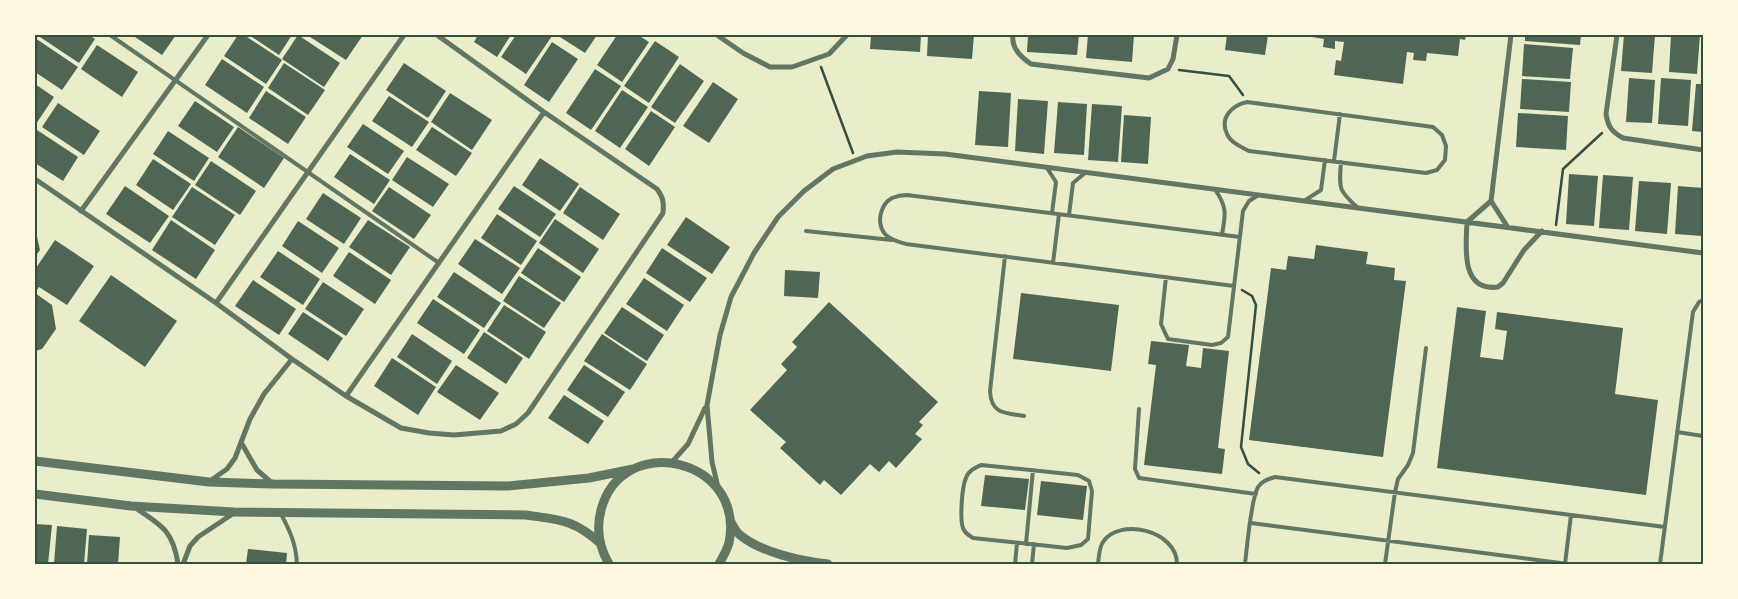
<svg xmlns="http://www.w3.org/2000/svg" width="1738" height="599" viewBox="0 0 1738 599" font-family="Cabin,sans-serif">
	<rect width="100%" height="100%" fill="#e9edc9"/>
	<path fill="#4f6655" d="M37,35H89L95,39L79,63Z
		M132,35H176L162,55Z
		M238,35H244L282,60L266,84L224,56Z
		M249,35H292L279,55Z
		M298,35L340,63L324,87L282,59Z
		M307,35H363L346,60Z
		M478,35H511L497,57L474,42Z
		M516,35L552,36L526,74L501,57Z
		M561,35H597L585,53L560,37Z
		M617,35H638L649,42L622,82L597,65Z
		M871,35H921L920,52L870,49Z
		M928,35H974L972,59L927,56Z
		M1028,35H1079L1077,55L1027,52Z
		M1088,35H1134L1132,62L1086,58Z
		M1227,35H1268L1265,55L1225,50Z
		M1300,35H1466L1465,40L1460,39L1458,56L1427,53L1426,61L1413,60L1414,53L1407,52L1403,84L1334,75L1336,60L1341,61L1344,42L1335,41V49L1323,47L1324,39Z
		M1525,35H1581L1580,45L1525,41Z
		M1624,35H1655L1652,73L1621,71Z
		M1671,35H1700L1697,74L1669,72Z
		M35,38L78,67L62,90L35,72Z
		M655,41L679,57L649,103L624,86Z
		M552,42L578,59L549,102L524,85Z
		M1524,44L1573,48L1570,79L1522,76Z
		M97,45L138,72L122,97L81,69Z
		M222,59L264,87L247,113L205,85Z
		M284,63L325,90L308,115L268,88Z
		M404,63L446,91L428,118L386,90Z
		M680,64L704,81L675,123L651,107Z
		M595,69L621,86L591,130L566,113Z
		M1629,78L1655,80L1652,123L1626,122Z
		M1661,78L1691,80L1688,126L1658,124Z
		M1522,79L1571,82L1569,112L1520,109Z
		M713,82L738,99L709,143L683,126Z
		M35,84L54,97L36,124H35Z
		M1696,84H1703V132L1692,131Z
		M622,90L648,107L620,148L595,131Z
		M266,91L306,117L288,144L249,118Z
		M979,91L1011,93L1008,147L975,145Z
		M450,93L492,120L472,150L431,122Z
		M389,96L429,122L412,147L372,121Z
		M1018,99L1048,101L1044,154L1015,151Z
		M195,101L234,127L217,152L178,126Z
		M1058,102L1087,104L1084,155L1054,153Z
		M58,103L100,131L84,155L42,127Z
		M1092,104L1122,106L1118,162L1088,160Z
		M651,111L675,127L649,166L625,149Z
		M1518,113L1568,116L1566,150L1516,147Z
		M1124,115L1151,117L1148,164L1121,162Z
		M363,124L404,151L388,174L347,147Z
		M238,127L284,158L264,188L218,157Z
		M432,127L472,153L456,176L416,150Z
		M37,130L78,157L63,181L35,163V133Z
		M168,131L209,158L194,181L153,154Z
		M350,154L390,180L374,204L334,177Z
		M407,157L449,184L433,207L392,180Z
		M540,158L579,184L560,211L522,185Z
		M153,159L191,184L173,210L136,185Z
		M211,161L256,191L240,215L195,185Z
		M1569,174L1598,176L1594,226L1566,224Z
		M1603,175L1633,177L1629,230L1599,228Z
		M1639,181L1671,183L1667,234L1635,231Z
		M125,186L169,216L150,243L106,214Z
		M514,186L556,214L540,237L498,209Z
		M1678,186L1703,188V236L1675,234Z
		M192,187L235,215L215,245L172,217Z
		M389,187L431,215L414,239L372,211Z
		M580,187L620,214L603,240L563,213Z
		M323,193L361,218L344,244L306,219Z
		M497,214L537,241L521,265L481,238Z
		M686,217L730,247L712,274L667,245Z
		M555,219L599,249L583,273L539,243Z
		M171,220L215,250L196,279L152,250Z
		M368,220L410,247L391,275L349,247Z
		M298,221L339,248L322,273L282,246Z
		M35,228L40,250L35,257Z
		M475,239L520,268L502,294L458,264Z
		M55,240L94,266L67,305L39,287L35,293V267L36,268Z
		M1316,245L1368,252L1366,264L1395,268L1394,280L1406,281L1383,457L1249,440L1271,268L1286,270L1288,256L1314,259Z
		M538,248L581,277L564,302L521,273Z
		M662,248L707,278L690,302L646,273Z
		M278,251L320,279L303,305L260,277Z
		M349,252L391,280L375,304L333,276Z
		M785,270L820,272L818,298L784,296Z
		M454,272L501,303L484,328L437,297Z
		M111,275L177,321L145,367L79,321Z
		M519,276L561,303L544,328L503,301Z
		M644,278L684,305L667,331L626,304Z
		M253,280L296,309L279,335L235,306Z
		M323,282L364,309L346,336L305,309Z
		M35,293L52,305L56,329L42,349L35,351Z
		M1021,293L1119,305L1111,371L1013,359Z
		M433,299L480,330L464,354L417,323Z
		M829,302L938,402L919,422L923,425L915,434L922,439L896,468L889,461L879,472L870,464L841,495L824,480L820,485L780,448L786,442L750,410L787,370L781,364L797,347L792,342Z
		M504,305L546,332L529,359L487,331Z
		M622,307L664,335L647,361L604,333Z
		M1457,307L1486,311L1480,357L1503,360L1507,331L1495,329L1497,312L1623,328L1615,394L1658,400L1646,495L1437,468Z
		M303,312L343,338L328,361L288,334Z
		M484,332L523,358L506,384L467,358Z
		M412,334L452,361L437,384L397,357Z
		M602,334L647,364L630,390L584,361Z
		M1151,341L1189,345L1186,366L1201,368L1203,348L1229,351L1218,448L1225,449L1222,474L1144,465L1156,365L1148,364Z
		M392,358L436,387L418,415L374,386Z
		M456,365L499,393L480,420L437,392Z
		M584,365L625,392L608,417L567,390Z
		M564,395L604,421L588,444L548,418Z
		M985,475L1029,479L1025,510L981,506Z
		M1041,481L1087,486L1083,520L1037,515Z
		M35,524L52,525L48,564H35Z
		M57,526L87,529L84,564H54Z
		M89,535L120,537L118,564H87Z
		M248,549L287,553L286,564H246Z"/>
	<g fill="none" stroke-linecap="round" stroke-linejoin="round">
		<path stroke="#344e41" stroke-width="2.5" d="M821,67L853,153
			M1179,70L1229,76L1243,95
			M1556,225L1563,169L1602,133
			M1242,290L1252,296L1256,305L1241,447L1248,464L1259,473"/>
		<path stroke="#617663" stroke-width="4" d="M110,35L439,263
			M1247,102L1433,127L1442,135L1446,146L1445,160L1437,170L1426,173L1249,151C1241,147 1230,142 1227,134C1219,117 1233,105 1247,102Z
			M1334,161L1340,114
			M1341,162C1339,189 1338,190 1358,208
			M1047,168L1056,182L1052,213
			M1216,191C1228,209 1225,215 1222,235
			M1304,201L1321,190L1325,160
			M1069,215L1073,183L1085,173
			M806,231L892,240
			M1005,256L990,391C991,414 1005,413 1024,416
			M1053,263L1059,214
			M1166,277L1161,324L1168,339L1212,345L1221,343L1228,337L1243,211L1249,201L1257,196
			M1234,286L906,244C899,242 890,240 885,234C876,223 880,205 892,198C897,196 902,195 907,195L1240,237
			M1139,409L1135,469L1139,478L1256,494
			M1677,432L1703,436
			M981,465L1078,475L1089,481L1092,491L1088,539L1081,545L1067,548L973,538C970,536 966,534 964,530C959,523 962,486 966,478C968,471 975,468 981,465Z
			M281,514C290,531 296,544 297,564
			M1251,523L1568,564
			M1026,544L1033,470
			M1015,564L1017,543
			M1032,564L1034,544
			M1098,564C1099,556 1099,548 1103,542C1119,517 1177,530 1177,564
			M1245,564C1247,547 1251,499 1258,487C1262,481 1268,479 1275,477L1665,527
			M1385,564L1395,492L1398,479L1408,465L1413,453L1426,348
			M1565,564L1571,515
			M1660,564L1693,312L1699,302L1703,300"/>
		<path stroke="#617663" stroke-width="5" d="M717,35L743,53L770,67H792L829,54L847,35
			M1013,35C1011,48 1021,57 1031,64L1149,78L1168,69L1173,59L1177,35
			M1617,35L1606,114C1608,127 1612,132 1623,138L1703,150
			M35,179L216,303L292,359L346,396L401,428L429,433L454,435L501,431L516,424L528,413L663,213C664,202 663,197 657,189L544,112L437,35
			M1491,201L1467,222C1466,246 1460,292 1498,287L1503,283L1524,250L1542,231
			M81,211L208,35
			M1507,226L1491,201L1511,35
			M216,303L404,35
			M346,396L544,112
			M242,444L257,470L272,483
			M672,462L688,444L705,408
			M210,481L227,469L235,458L250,419L264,394L292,359
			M718,487L712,462L707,405L720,335L731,297L754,253L778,217L804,191L833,169L867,156L897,152L945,154L1703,253
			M134,507C161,525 173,530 178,564
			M183,564L190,546L198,537L234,513"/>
		<path stroke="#617663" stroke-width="9" d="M35,461L209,482L274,484L508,486L589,478L633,469
			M35,494L131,506L234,512L526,515C560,520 573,519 600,543
			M731,522C733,526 736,532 740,535C762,553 801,561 828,564
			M609,564C599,547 596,529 601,510C622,430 746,458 729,543C727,550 723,557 719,564"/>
	</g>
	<rect width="1738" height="599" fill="none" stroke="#fefae0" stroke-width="72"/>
	<rect x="36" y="36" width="1666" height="527" fill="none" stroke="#344e41" stroke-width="2"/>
</svg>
